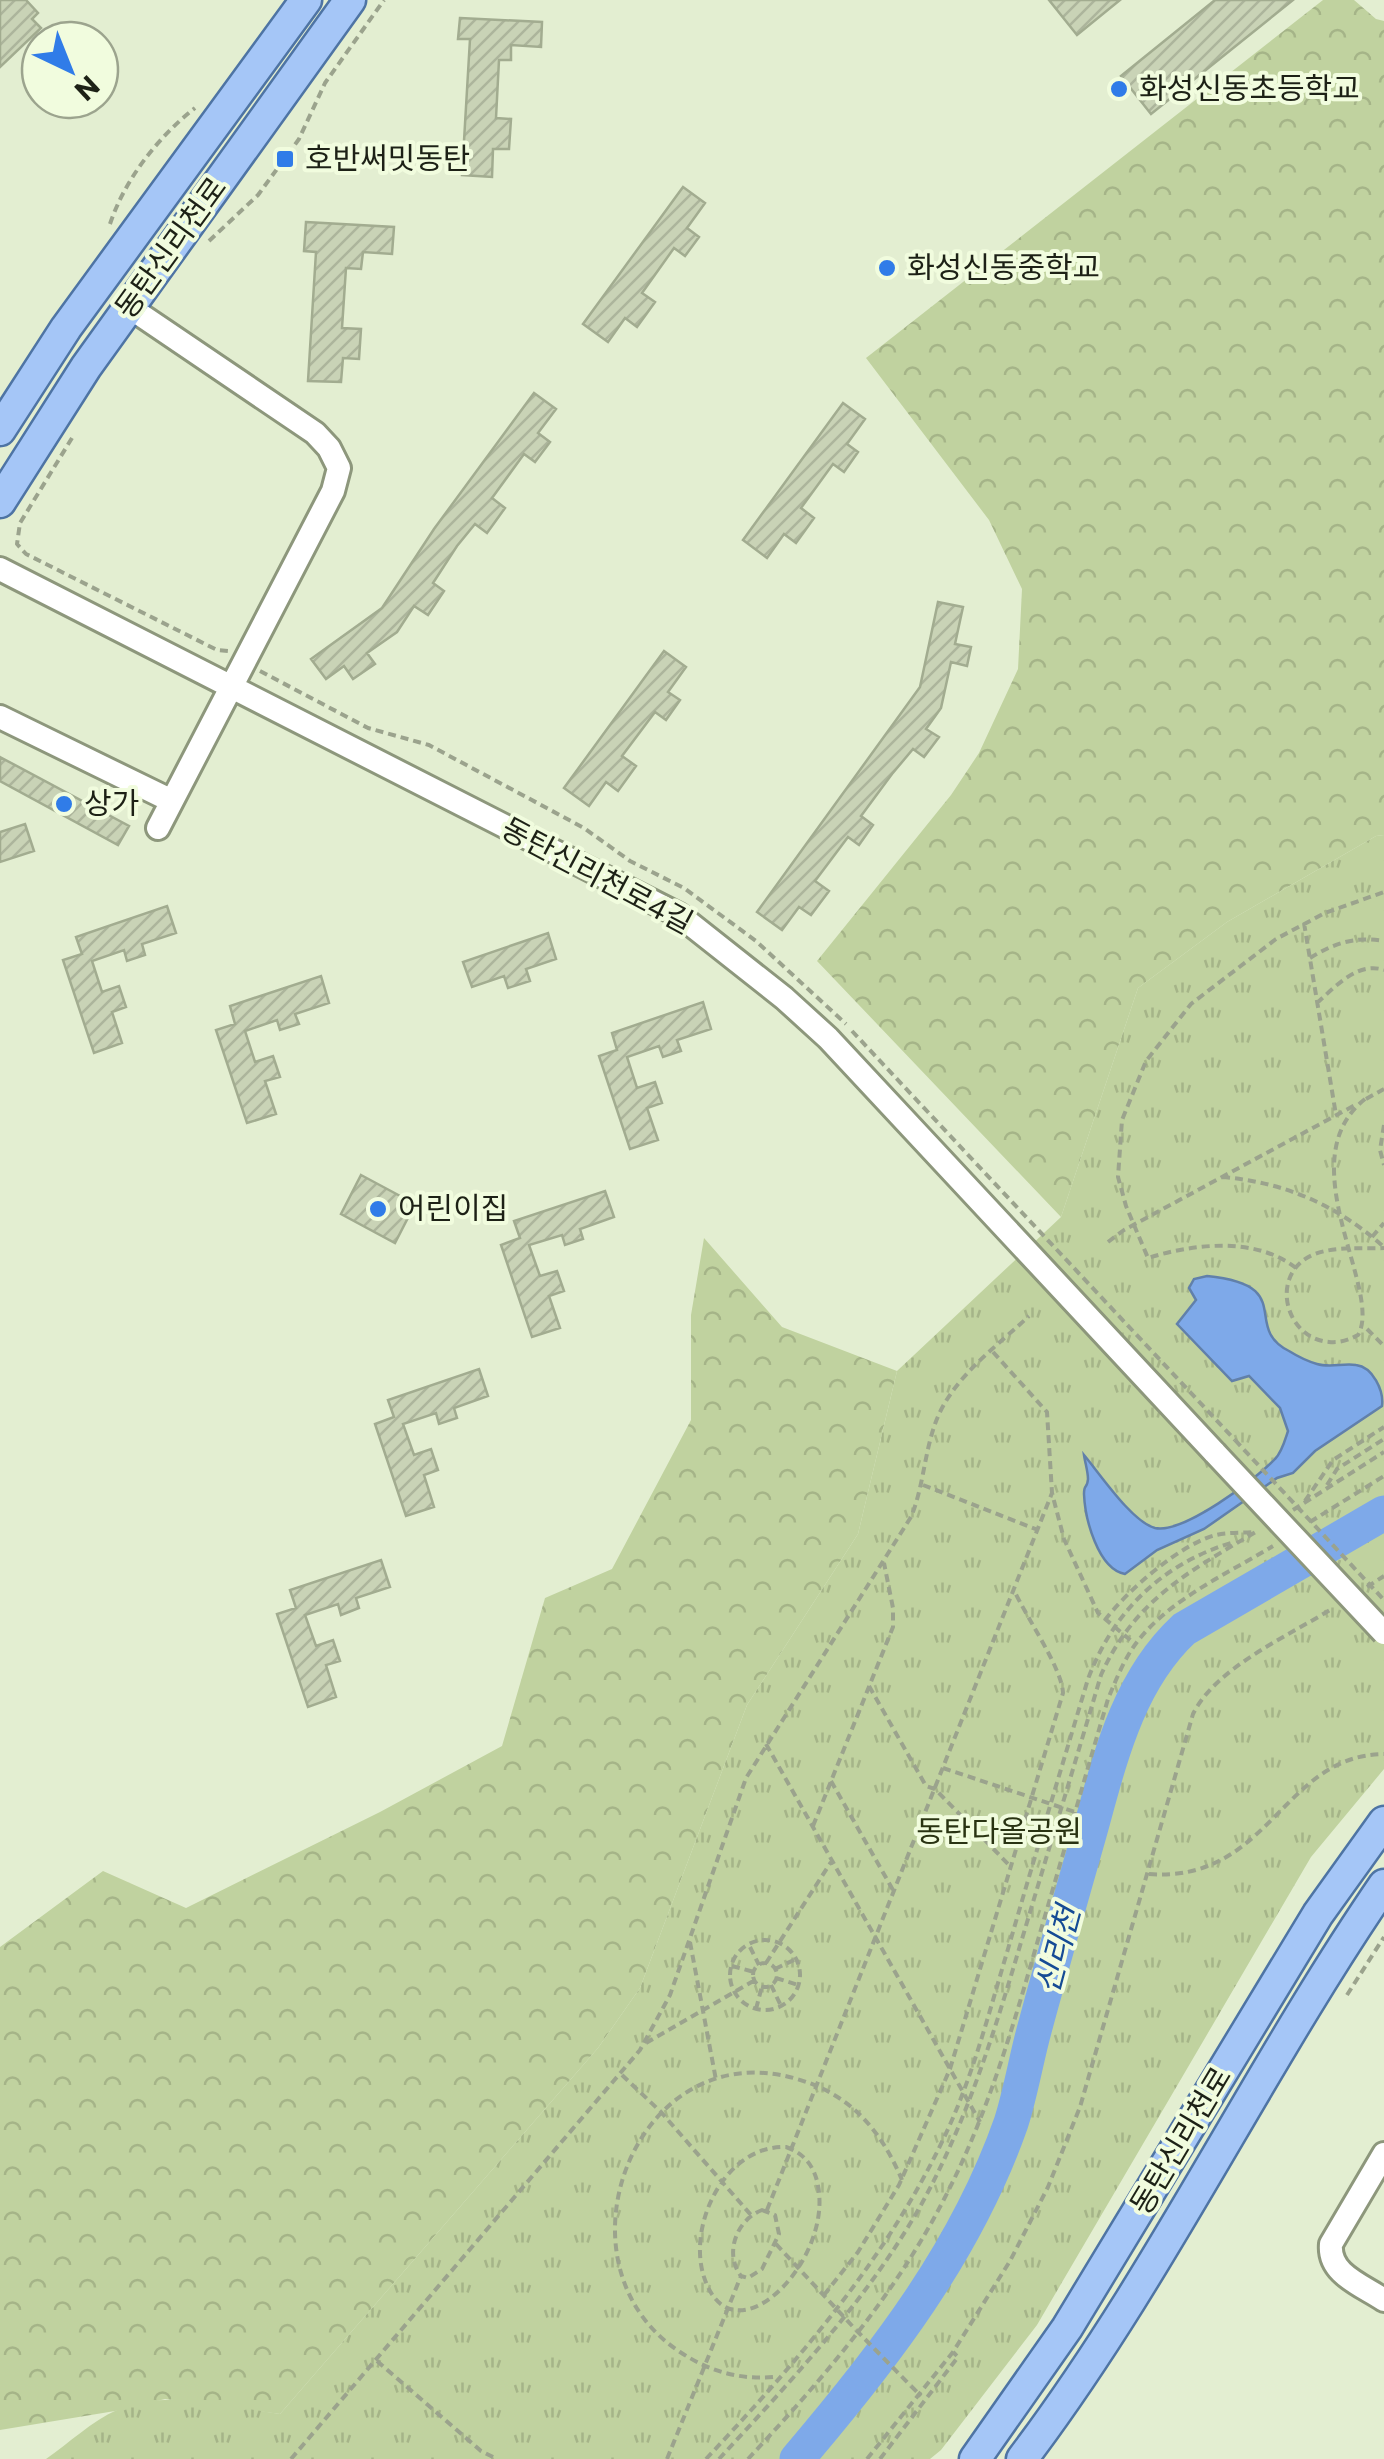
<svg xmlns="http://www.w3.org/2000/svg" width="1384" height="2459" viewBox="0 0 1384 2459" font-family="Commissioner,'Noto Sans KR',sans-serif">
	<defs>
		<pattern id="forest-crowns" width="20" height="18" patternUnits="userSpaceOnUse" patternTransform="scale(2.5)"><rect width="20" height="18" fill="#c0d29f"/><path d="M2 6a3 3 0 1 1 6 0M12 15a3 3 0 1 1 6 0" fill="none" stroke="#a5b488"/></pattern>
		<pattern id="park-tufts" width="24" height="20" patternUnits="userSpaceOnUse" patternTransform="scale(2.5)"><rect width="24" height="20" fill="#c0d29f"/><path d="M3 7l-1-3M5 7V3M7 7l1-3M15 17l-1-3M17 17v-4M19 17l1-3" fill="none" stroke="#a5b488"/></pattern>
		<pattern id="building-hatch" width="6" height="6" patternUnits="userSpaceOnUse" patternTransform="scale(2.5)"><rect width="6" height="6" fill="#c9d3b6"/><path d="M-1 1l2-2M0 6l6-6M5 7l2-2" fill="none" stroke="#acb59c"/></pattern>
	</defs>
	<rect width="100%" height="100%" fill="#e3eed1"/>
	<path fill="url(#forest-crowns)" d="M1323,0H1354L1376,19L1384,21V835L1376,836L1227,922L1138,988L1061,1217L817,961L951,795L979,753L1018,669L1022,589L989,520L866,358Z
		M704,1238L782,1327L897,1371L858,1534L747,1705L640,1988L598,2048L280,2414L165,2399L115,2411L0,2430V1947L103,1871L186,1908L380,1812L502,1746L545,1598L612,1569L691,1420V1315Z"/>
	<path fill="url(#park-tufts)" d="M1384,835V1769L1311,1857L1037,2325L941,2450L930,2459H46C69,2443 92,2421 117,2410C167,2388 229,2407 280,2414L598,2048L640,1988L747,1705L858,1534L897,1371L1061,1217L1138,988L1227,922L1376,836Z"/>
	<path fill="#7ea9e9" stroke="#6180aa" stroke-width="2.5" d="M1207,1276C1298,1285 1241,1327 1289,1351C1297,1356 1307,1361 1317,1364C1330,1368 1343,1363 1356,1365C1373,1367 1384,1391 1382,1406L1315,1451L1293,1473L1277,1478L1204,1529L1157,1550L1125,1574C1098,1569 1085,1519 1084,1494C1084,1483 1087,1490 1088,1479C1088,1472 1085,1462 1084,1455C1100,1474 1132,1522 1155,1528C1183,1534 1255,1480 1275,1459C1282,1452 1285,1440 1288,1431L1280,1408L1249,1376L1232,1381L1177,1324L1196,1300L1189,1288L1194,1279Z"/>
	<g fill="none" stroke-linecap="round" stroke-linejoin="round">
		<path stroke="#7ea9e9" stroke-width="35" d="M797,2459C884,2357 966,2251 1011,2123C1021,2092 1026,2059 1035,2027C1052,1964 1070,1901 1088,1838C1109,1763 1126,1683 1184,1629L1384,1513"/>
	</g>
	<path fill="url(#building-hatch)" stroke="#a2ac90" stroke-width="2.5" d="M0,0H26L38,13L32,19L41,28L0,67Z
		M1049,0H1120L1077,35Z
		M1215,0H1293L1151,114L1121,76Z
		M460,18L542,22L541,47L511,45V60H499L496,118L511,119L509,149H493L492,177L462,175L470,39H458Z
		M683,187L705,203L687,228L699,237L685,256L674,248L642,293L655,302L637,327L625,318L608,342L583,324Z
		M306,222L394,227L392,254L363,252L361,269L346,268L342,328L361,329L359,359L343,358L341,382L308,381L316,252L304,251Z
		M534,393L556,409L538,433L550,442L535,462L524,454L492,498L505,508L487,533L475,524L457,546L433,583L444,591L428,615L414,606L397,632L367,653L375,664L353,679L344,666L326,679L311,659L382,608L434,529Z
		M843,403L865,419L847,444L858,452L844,472L833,464L801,508L814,518L796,543L784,534L767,558L743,540Z
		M938,602L963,607L955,644L971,647L967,666L951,662L941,708L926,729L939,737L924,757L913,749L892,774L861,816L873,825L859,845L848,837L815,881L829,891L811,915L799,907L782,930L757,912L920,687Z
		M664,651L686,667L668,692L680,700L666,720L655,712L622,756L636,766L618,791L606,782L589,806L564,788Z
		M0,757L129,826L118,845L0,781Z
		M25,824L34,851L0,862V832Z
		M167,906L176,933L142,944L145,955L127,961L124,950L92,961L102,992L119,986L126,1007L112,1012L122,1043L94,1053L63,960L82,954L76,937Z
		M548,933L556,959L526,969L530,981L508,988L504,976L472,987L463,962Z
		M321,976L329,1003L295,1014L299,1024L280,1030L277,1020L245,1031L255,1062L273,1056L280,1077L265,1081L276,1114L247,1123L216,1030L235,1024L230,1006Z
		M703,1002L711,1029L677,1040L681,1051L663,1057L659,1046L627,1057L637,1088L655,1082L662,1103L647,1108L658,1140L630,1149L599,1056L617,1050L612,1033Z
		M361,1175L415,1204L395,1243L341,1214Z
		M605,1191L614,1217L580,1229L583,1239L565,1245L562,1235L529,1245L540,1276L557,1271L564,1291L549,1296L560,1328L532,1337L501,1245L520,1238L514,1221Z
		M479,1369L488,1396L454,1408L457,1418L439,1424L436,1413L403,1424L414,1455L431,1449L438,1470L424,1475L434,1507L406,1516L375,1424L394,1417L388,1400Z
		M381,1560L390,1587L356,1598L359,1608L341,1615L338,1604L305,1615L316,1646L333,1640L340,1661L326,1665L336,1697L308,1707L277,1614L296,1608L290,1590Z"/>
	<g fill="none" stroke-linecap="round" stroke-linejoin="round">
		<defs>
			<path id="minor" d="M0,569L679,915L784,998L828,1038L1215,1453
				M0,717L172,801L333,491L339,468L329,448L315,433L129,307
				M158,828L172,801
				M1384,2154L1331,2244C1328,2274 1362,2285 1384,2300"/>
			<path id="major" d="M0,430L66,328L306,0
				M0,502L86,367L350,0
				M975,2459L1067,2328L1318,1914L1384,1822
				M1022,2459C1159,2278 1256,2072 1384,1885"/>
		</defs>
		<use href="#minor" stroke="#8d977c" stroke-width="28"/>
		<use href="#major" stroke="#4e74a4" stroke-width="35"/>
		<path stroke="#9ba38d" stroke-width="4" stroke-dasharray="8 5" stroke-linecap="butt" d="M110,224C125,179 158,137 195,108
			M209,241L258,195L299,139L325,83L384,0
			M72,438L20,523L17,544L26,554L217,650L228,651
			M260,671L368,728L429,745L584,828L630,861L684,888L756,941L846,1024
			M1304,923L1336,1115
			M1310,958C1334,943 1356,936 1384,941
			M1317,1003C1335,987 1358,961 1384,970
			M852,1031L1235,1440
			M1365,1099C1287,1161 1384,1291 1358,1335C1349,1340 1340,1343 1329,1342C1283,1338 1269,1271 1315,1254C1336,1246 1362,1249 1384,1248
			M1366,1099L1384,1089
			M1384,1125L1380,1150L1384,1165
			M1222,1177C1284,1182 1337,1205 1384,1247
			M1372,1237L1384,1223
			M1108,1242L1124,1230L1357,1104
			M1296,1268C1255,1236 1193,1244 1148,1258L1126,1206L1118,1177L1122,1120L1146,1061L1191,1004L1276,939L1325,913L1384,892
			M1367,1329L1384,1346
			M993,1352L1047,1412L1052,1493L1064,1539L1098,1613L1135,1644
			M923,1485L1038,1530
			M1327,1485L1337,1469L1384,1439
			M1305,1501L1333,1460L1384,1427
			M1293,1510L1384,1452
			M1310,1522L1384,1476
			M1367,1587L1384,1576
			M1105,1620C1127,1591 1180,1544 1216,1535C1228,1532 1242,1533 1255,1532
			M869,1686L926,1786L935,1789L1011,1867
			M766,1744L980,2122
			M943,1768L1075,1812
			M831,1781L893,1890
			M813,1826L893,1627V1608L884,1563
			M1149,1874C1270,1883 1282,1755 1384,1754
			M730 1975a35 35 0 1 1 70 0a35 35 0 1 1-70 0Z
			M690,1942L716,2080
			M750,1947L759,1965
			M766,1963L831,1862
			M753 1975a12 12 0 1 1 24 0a12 12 0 1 1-24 0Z
			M732,1966L754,1972
			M775,1969L796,1959
			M776,1978L798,1985
			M771,1985L781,2006
			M1347,1995L1384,1937
			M756,2009L762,1986
			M646,2043L755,1980
			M622,2075L661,2112L751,2215
			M786,2147C804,2153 815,2167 818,2186C833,2262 732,2364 704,2277C687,2225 725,2145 786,2147Z
			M762,2210L775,2215L779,2234L762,2269L748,2278L741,2276C724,2254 736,2220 762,2210Z
			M767,2210L1052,1493
			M776,2244L856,2330
			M824,2295L858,2252L899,2185L950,2069L1063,1693C1062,1668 1026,1617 1014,1590
			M377,2361L481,2451L497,2459
			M773,2377C739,2380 709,2371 680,2352C546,2264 636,2031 797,2079C850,2094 881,2130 902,2180
			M911,2386L921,2396
			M291,2459L640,2050L670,1995L746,1778L911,1517C923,1488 924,1457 934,1427C949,1380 994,1349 1029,1316
			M667,2459L741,2276
			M706,2459C799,2360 891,2254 948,2129C974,2072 990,2009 1008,1949C1034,1859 1061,1769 1088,1679C1114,1610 1163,1563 1234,1542
			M719,2459C792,2380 868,2299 921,2205C969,2118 997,2023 1025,1929C1050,1845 1076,1760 1101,1675C1135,1599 1190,1571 1259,1530
			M748,2459C820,2382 892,2299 941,2205C987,2118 1013,2027 1040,1933C1063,1855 1085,1777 1108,1699C1116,1680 1124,1659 1137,1642C1170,1599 1227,1574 1273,1546
			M867,2459L953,2352L1010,2261L1048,2187L1080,2107L1193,1714C1216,1667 1289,1636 1333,1608
			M880,2459L958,2357L953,2352"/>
		<use href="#minor" stroke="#fff" stroke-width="22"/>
		<use href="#major" stroke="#a5c6f7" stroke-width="30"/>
		<defs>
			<path id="minor-bridge" d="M1215,1453L1384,1633"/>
		</defs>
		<use href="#minor-bridge" stroke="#8d977c" stroke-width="28" stroke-linecap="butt"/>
		<path stroke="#9ba38d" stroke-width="4" stroke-dasharray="8 5" stroke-linecap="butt" d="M1235,1440L1384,1600
			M856,2330L911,2386"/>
		<use href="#minor-bridge" stroke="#fff" stroke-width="22"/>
	</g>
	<g fill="#307ce8" stroke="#f1fcde" stroke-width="4">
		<circle cx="1119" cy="89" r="10"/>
		<rect x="275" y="149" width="20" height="20" rx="5"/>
		<circle cx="887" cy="268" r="10"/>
		<circle cx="64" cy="804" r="10"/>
		<circle cx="378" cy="1209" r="10"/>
	</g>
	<g text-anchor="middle" stroke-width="8" stroke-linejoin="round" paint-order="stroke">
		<g font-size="30" fill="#1d2116" stroke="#f1fcde" text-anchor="start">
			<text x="1139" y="99">화성신동초등학교</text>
			<text x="305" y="169">호반써밋동탄</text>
			<text x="907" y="278">화성신동중학교</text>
			<text x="84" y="814">상가</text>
			<text x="398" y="1219">어린이집</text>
		</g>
		<g font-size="30" fill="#1d2116" stroke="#f1fcde">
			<text transform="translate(171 248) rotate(-54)" y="10">동탄신리천로</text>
			<text transform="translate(597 876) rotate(28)" y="10">동탄신리천로4길</text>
			<text transform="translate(1181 2141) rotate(-59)" y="10">동탄신리천로</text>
		</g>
		<g font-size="30" fill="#293312" stroke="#f1fcde">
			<text x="999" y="1842">동탄다올공원</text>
		</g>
		<g font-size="32" font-style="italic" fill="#154b95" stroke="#f1fcde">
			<text transform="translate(1058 1950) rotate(-75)" y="11">신리천</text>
		</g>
	</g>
	<g transform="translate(70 70) rotate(137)"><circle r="48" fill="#f1fcde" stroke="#9ca48e" stroke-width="2.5"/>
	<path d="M0-8L18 38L0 25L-18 38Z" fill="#307ce8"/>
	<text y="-15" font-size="28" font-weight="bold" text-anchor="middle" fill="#1d2116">N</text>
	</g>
</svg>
